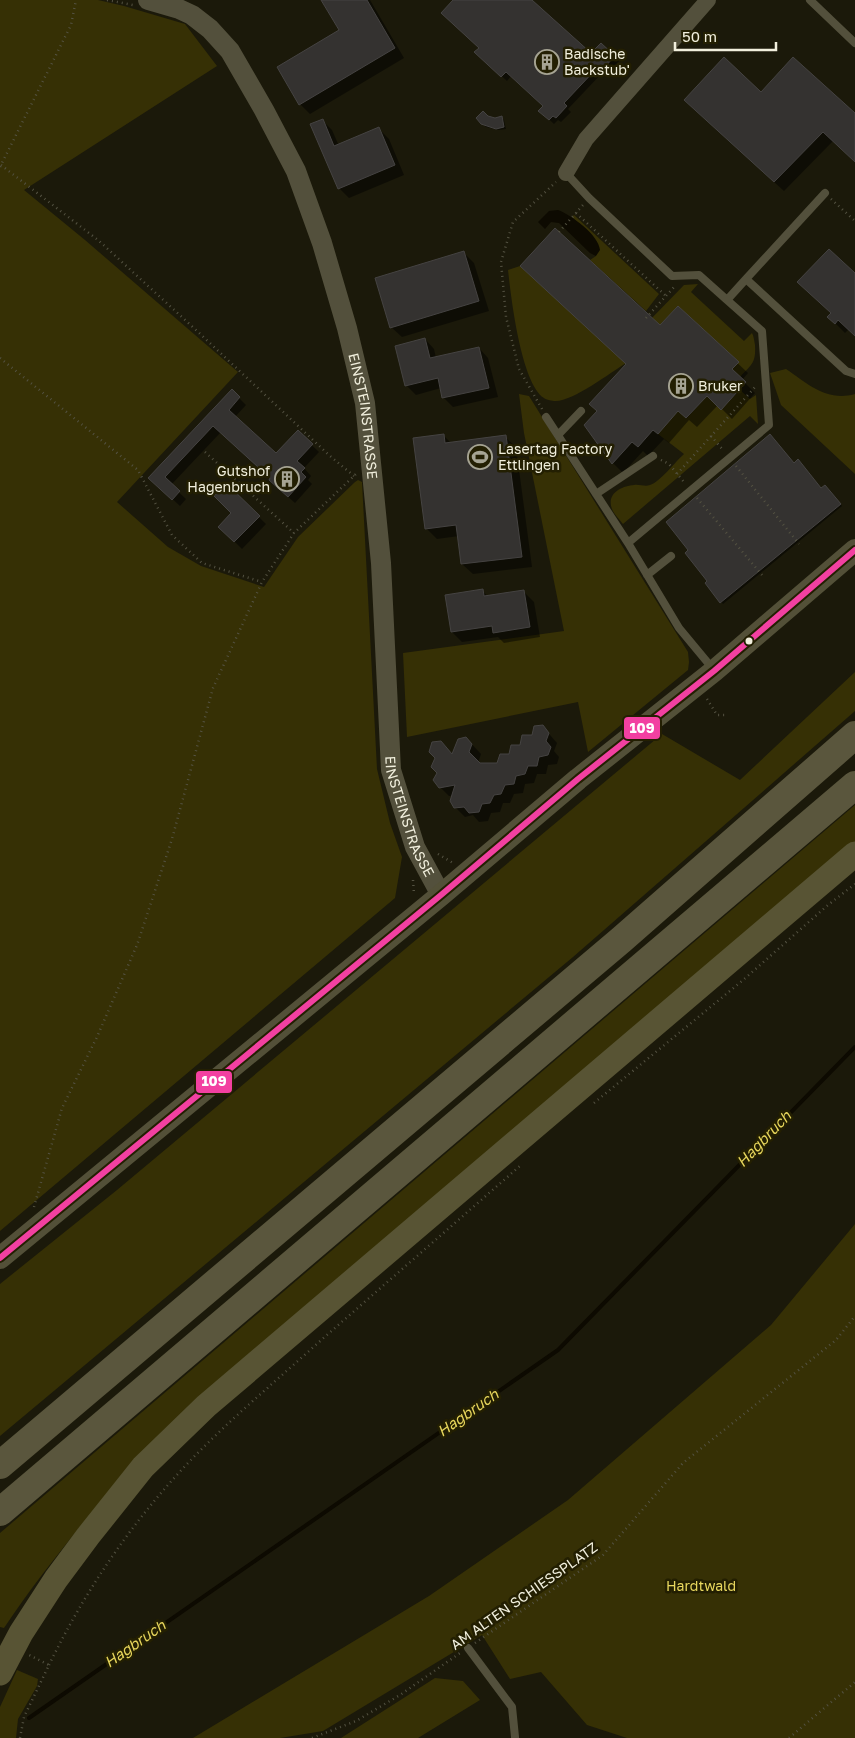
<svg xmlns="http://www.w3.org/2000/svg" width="855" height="1738" viewBox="0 0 855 1738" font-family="'Golos Text',sans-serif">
	<rect width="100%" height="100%" fill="#1b190a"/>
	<path fill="#363005" d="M0,0H98L124,6L185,24L217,66L24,190L85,240L238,372L117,502L168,547L201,566L264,587L298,537L355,482L358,480L362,482L377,769L390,823L402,857L395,898L0,1231Z
		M574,215L659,294L646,311L590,260L596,256L590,234L572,217Z
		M520,266L626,363C610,373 572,402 555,401C553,401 546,400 544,398C521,383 511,297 508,270Z
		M698,284L691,292L744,341L752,333C754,337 754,340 755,345C756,363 752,364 740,377L732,369L739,362L678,306L657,328L649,321L684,285Z
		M786,369C808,384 827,402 855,394V474L781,405L770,373Z
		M740,390L750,399L756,395L758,424L750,416L623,524C620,520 614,514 612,509C606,493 622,486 634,485C639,484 645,487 650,485C660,482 675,462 684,454L658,434L678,410L687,418L707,396L721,409Z
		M519,394L529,396L688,652L689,662L688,670L588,752L578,702L407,737L403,653L564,631L524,433Z
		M855,672V711L573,957L0,1436V1284L117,1190L662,734L740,780Z
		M855,805V844L161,1434C105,1496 51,1558 4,1628L0,1627V1533Z
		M855,1224V1738H627L587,1725L541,1672L510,1679L482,1635L323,1731L280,1738H193L429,1596L568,1500L771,1325Z
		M17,1670L38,1679L37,1686L18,1719L16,1738H0V1707Z
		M435,1678L463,1681L480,1700L418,1738H341Z"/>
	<path fill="#0d0a01" d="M558,210C571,215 599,235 600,250L596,256L590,253L559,223L551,222L545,229L538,222L549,211Z"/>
	<path fill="#0007" d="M323,0H370L404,58L310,114L300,104L341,31Z
		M454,0H531L591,55L601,44L619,61L606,75L603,72L568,109L571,112L561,122L558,120L554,124L540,111L544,107L511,76L507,81L481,57L480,48Z
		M761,94L855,115V161L833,141L784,191L695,110Z
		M477,118H502L504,120L506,129L499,130L486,127Z
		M322,120L332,130L339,146L379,129L389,139L404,175L349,198L339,188Z
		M464,253L474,263L489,311L402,337L391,327Z
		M855,275V335L849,329L845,333L829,317Z
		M678,307L748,373L742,380L755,393L732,419L718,405L697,427L689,420L669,443L664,439L648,456L643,451L623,473L613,463L586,425L660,326Z
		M425,339L434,349L436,358L479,348L488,358L498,397L453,407L444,398L441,388L416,395L406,385Z
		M232,391L246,405L235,417L276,454L298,432L319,452L304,468L311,476L308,480L312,484L295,503L277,487L271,478L221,432L171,485L186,499L180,506L150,478Z
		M443,435L451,443L505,437L516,447L532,567L473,574L462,564L459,536L437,539L426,528Z
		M794,464L821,489L827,488L842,506L723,604L706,584L709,581L690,550Z
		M226,485L266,524L242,549L220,527L233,513Z
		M482,591L489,597L524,592L534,602L540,637L504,643L498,637L462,642L452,632L446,596Z
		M543,727L557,743L554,751L559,757L557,764L548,765L546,774H537L534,783L525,784L523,793L514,794L510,803H503L500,812L491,813L488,821L479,822L473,815L465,817L455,807L453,796H449L440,787L438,773L441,742L453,755L466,738L481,754L478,763L480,765H498Z"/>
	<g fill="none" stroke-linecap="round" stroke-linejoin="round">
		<path stroke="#0d0a01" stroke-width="4" d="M29,1718L558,1350L855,1047"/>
	</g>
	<path fill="#343230" stroke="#454342" d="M321,0H367L395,48L299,105L277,67L339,30Z
		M453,0H532L591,53L601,43L615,56L601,71L597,68L564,103L567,106L556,118L553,116L549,120L538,111L543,106L506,72L501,77L474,52L479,48L441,13Z
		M724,57L761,92L793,57L855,113V162L823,132L774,182L684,100Z
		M483,111L488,116L495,118L502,116L504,127L496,129L481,124L476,118Z
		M323,119L334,146L379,127L395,165L338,189L310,124Z
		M555,228L660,325L678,306L739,362L732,369L746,382L721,410L707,396L686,418L678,411L658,434L653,430L638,447L632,442L612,464L584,425L597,411L589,404L626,364L520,266Z
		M829,249L855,273V336L838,320L835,324L827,317L831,313L797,282Z
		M464,251L479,301L390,328L375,278Z
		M425,338L430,358L479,347L489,388L442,398L438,378L405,386L395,346Z
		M232,389L240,397L229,410L276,453L298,430L313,444L297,461L305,468L301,472L306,477L288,497L269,480L270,478L213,426L165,477L180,491L172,500L148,478Z
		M444,434L445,443L506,435L522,557L461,564L456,525L425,529L413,438Z
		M770,434L794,463L798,459L821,488L825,485L841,504L720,603L705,583L707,581L685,553L688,550L666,522Z
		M226,483L260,516L234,542L218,527L231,513L214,496Z
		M483,589L484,596L524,590L530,627L493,633L492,626L451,632L445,595Z
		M543,725L549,733L546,741L551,747L548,755L539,757L537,766H528L525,774L516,776L514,784L505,785L501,794L494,795L490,803L482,804L479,812L469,813L464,807L454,808L450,801L455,785L439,788L433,780L437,773L431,767L435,758L429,752L432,742L441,741L452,754L458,739L466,737L472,744L469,752L480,763H497L500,754H509L511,745H520L522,735H532L534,726Z"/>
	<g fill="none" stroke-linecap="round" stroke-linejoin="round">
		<path stroke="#545242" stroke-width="2.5" stroke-dasharray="1 4" stroke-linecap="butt" d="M107,0L133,5
			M1,165L98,240L196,330L330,456L354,476
			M0,167L71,25L76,0
			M831,199L855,221
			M576,213L666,296
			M559,232L583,205
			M646,318L675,286
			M0,358L138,470L172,535L202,563L262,582
			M542,409L519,369L506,317L501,262L513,222L556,182
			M711,436L723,450
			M205,452L294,533
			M661,460L669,464L684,482
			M736,466L799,544
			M677,474L756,386
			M697,498L762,575
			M707,699L717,715H727
			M438,854L453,863
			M413,880L414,894
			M594,1103L742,981L828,905L855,884
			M34,1207L62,1108L97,1037L137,945L172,839L213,688L262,582L294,533L356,474
			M475,1643L603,1555L683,1463L836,1340L855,1316
			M49,1665C85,1591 131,1523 188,1463C229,1420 275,1382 319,1342C386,1283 454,1224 521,1165
			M20,1738L24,1717L49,1665L29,1655
			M312,1738L356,1721L400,1695L460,1653
			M789,1738L855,1682"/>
		<path stroke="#53503c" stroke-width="8" d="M810,0L855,43
			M566,173L589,198L672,276L699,275L727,300L746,279
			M825,193L746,279L846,371L855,374
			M546,417L628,543L679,628L713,669
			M558,435L581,411
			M596,494L653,456
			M628,543L769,425L762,331L727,300
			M647,575L671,556
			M468,1648L512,1707L515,1737"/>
		<path stroke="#53503c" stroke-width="16" d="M566,173L586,139L708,0"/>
		<path stroke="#53503c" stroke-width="20" id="s1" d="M148,0L179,9L192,15L210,29L230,51L264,110L296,171L322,243L347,328L365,403L381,563L391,770L415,847L441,895"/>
		<path stroke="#535038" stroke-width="22" d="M0,1258L441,895L578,779L714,671L855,550"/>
		<path stroke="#585434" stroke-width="25" d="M0,1673L21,1633L56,1579L88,1536L143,1467L206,1406L855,854"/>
		<path stroke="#5a563d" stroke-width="28" d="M0,1465L621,940L855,735
			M0,1512L855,785"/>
		<defs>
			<path id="bus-1" d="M0,1258L441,895L578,779L714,671L855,550"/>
		</defs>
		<use href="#bus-1" stroke="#231f02" stroke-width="10"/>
		<use href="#bus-1" stroke="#f240a1" stroke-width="6"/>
	</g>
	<defs>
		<symbol id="building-ring" viewBox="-11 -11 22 22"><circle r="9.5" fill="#231f02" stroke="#a6a493" stroke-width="1.5"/><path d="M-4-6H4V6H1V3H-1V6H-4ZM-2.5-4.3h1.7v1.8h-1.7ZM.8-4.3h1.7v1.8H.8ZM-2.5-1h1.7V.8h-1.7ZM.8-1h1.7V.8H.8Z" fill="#a6a493"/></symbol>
		<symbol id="stadium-ring" viewBox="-11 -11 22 22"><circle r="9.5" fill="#231f02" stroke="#a6a493" stroke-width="1.5"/><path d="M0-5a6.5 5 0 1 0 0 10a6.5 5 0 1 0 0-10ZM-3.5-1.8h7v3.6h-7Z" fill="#a6a493"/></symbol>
	</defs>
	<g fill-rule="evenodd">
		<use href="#building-ring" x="533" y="48" width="28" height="28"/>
		<use href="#building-ring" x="667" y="372" width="28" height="28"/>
		<use href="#stadium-ring" x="466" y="443" width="28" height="28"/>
		<use href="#building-ring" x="273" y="465" width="28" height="28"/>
	</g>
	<circle fill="#f1efdd" stroke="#231f02" stroke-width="2" cx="749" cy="641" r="4.5"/>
	<g text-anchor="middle" stroke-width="5" stroke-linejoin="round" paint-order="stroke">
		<g font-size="14" fill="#f1efdd" stroke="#231f02" text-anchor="start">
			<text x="564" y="59">Badische<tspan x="564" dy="16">Backstub'</tspan></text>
			<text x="698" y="391">Bruker</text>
			<text x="498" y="454">Lasertag Factory<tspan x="498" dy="16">Ettlingen</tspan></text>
			<text x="270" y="476" text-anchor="end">Gutshof<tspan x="270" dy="16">Hagenbruch</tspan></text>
		</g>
		<g font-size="14" fill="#f1efdd" stroke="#231f02">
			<text dy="5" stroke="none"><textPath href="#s1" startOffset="491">EINSTEINSTRASSE</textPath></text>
			<text dy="5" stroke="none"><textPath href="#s1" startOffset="896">EINSTEINSTRASSE</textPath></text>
			<text transform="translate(524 1596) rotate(-35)" y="5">AM ALTEN SCHIESSPLATZ</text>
		</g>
		<g font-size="14" fill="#e8d75e" stroke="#231f02">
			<text x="701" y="1591">Hardtwald</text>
		</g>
		<g font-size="15" font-style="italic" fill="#e6d55b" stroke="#231f02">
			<text transform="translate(764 1139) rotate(-46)" y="5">Hagbruch</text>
			<text transform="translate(468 1413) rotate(-35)" y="5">Hagbruch</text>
			<text transform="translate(135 1644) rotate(-35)" y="5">Hagbruch</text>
		</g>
	</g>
	<g stroke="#231f02" stroke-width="2">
		<rect x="623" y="716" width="38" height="24" rx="5" fill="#f240a1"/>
		<rect x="195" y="1070" width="38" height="24" rx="5" fill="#f240a1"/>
	</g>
	<g font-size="14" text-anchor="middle" font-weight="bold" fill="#fff">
		<text x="642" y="733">109</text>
		<text x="214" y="1086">109</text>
	</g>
	<path d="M675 42v8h101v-8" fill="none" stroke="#f1efdd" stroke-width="2.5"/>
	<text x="682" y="42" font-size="15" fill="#f1efdd" stroke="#231f02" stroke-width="4" paint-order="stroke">50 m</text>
</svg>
